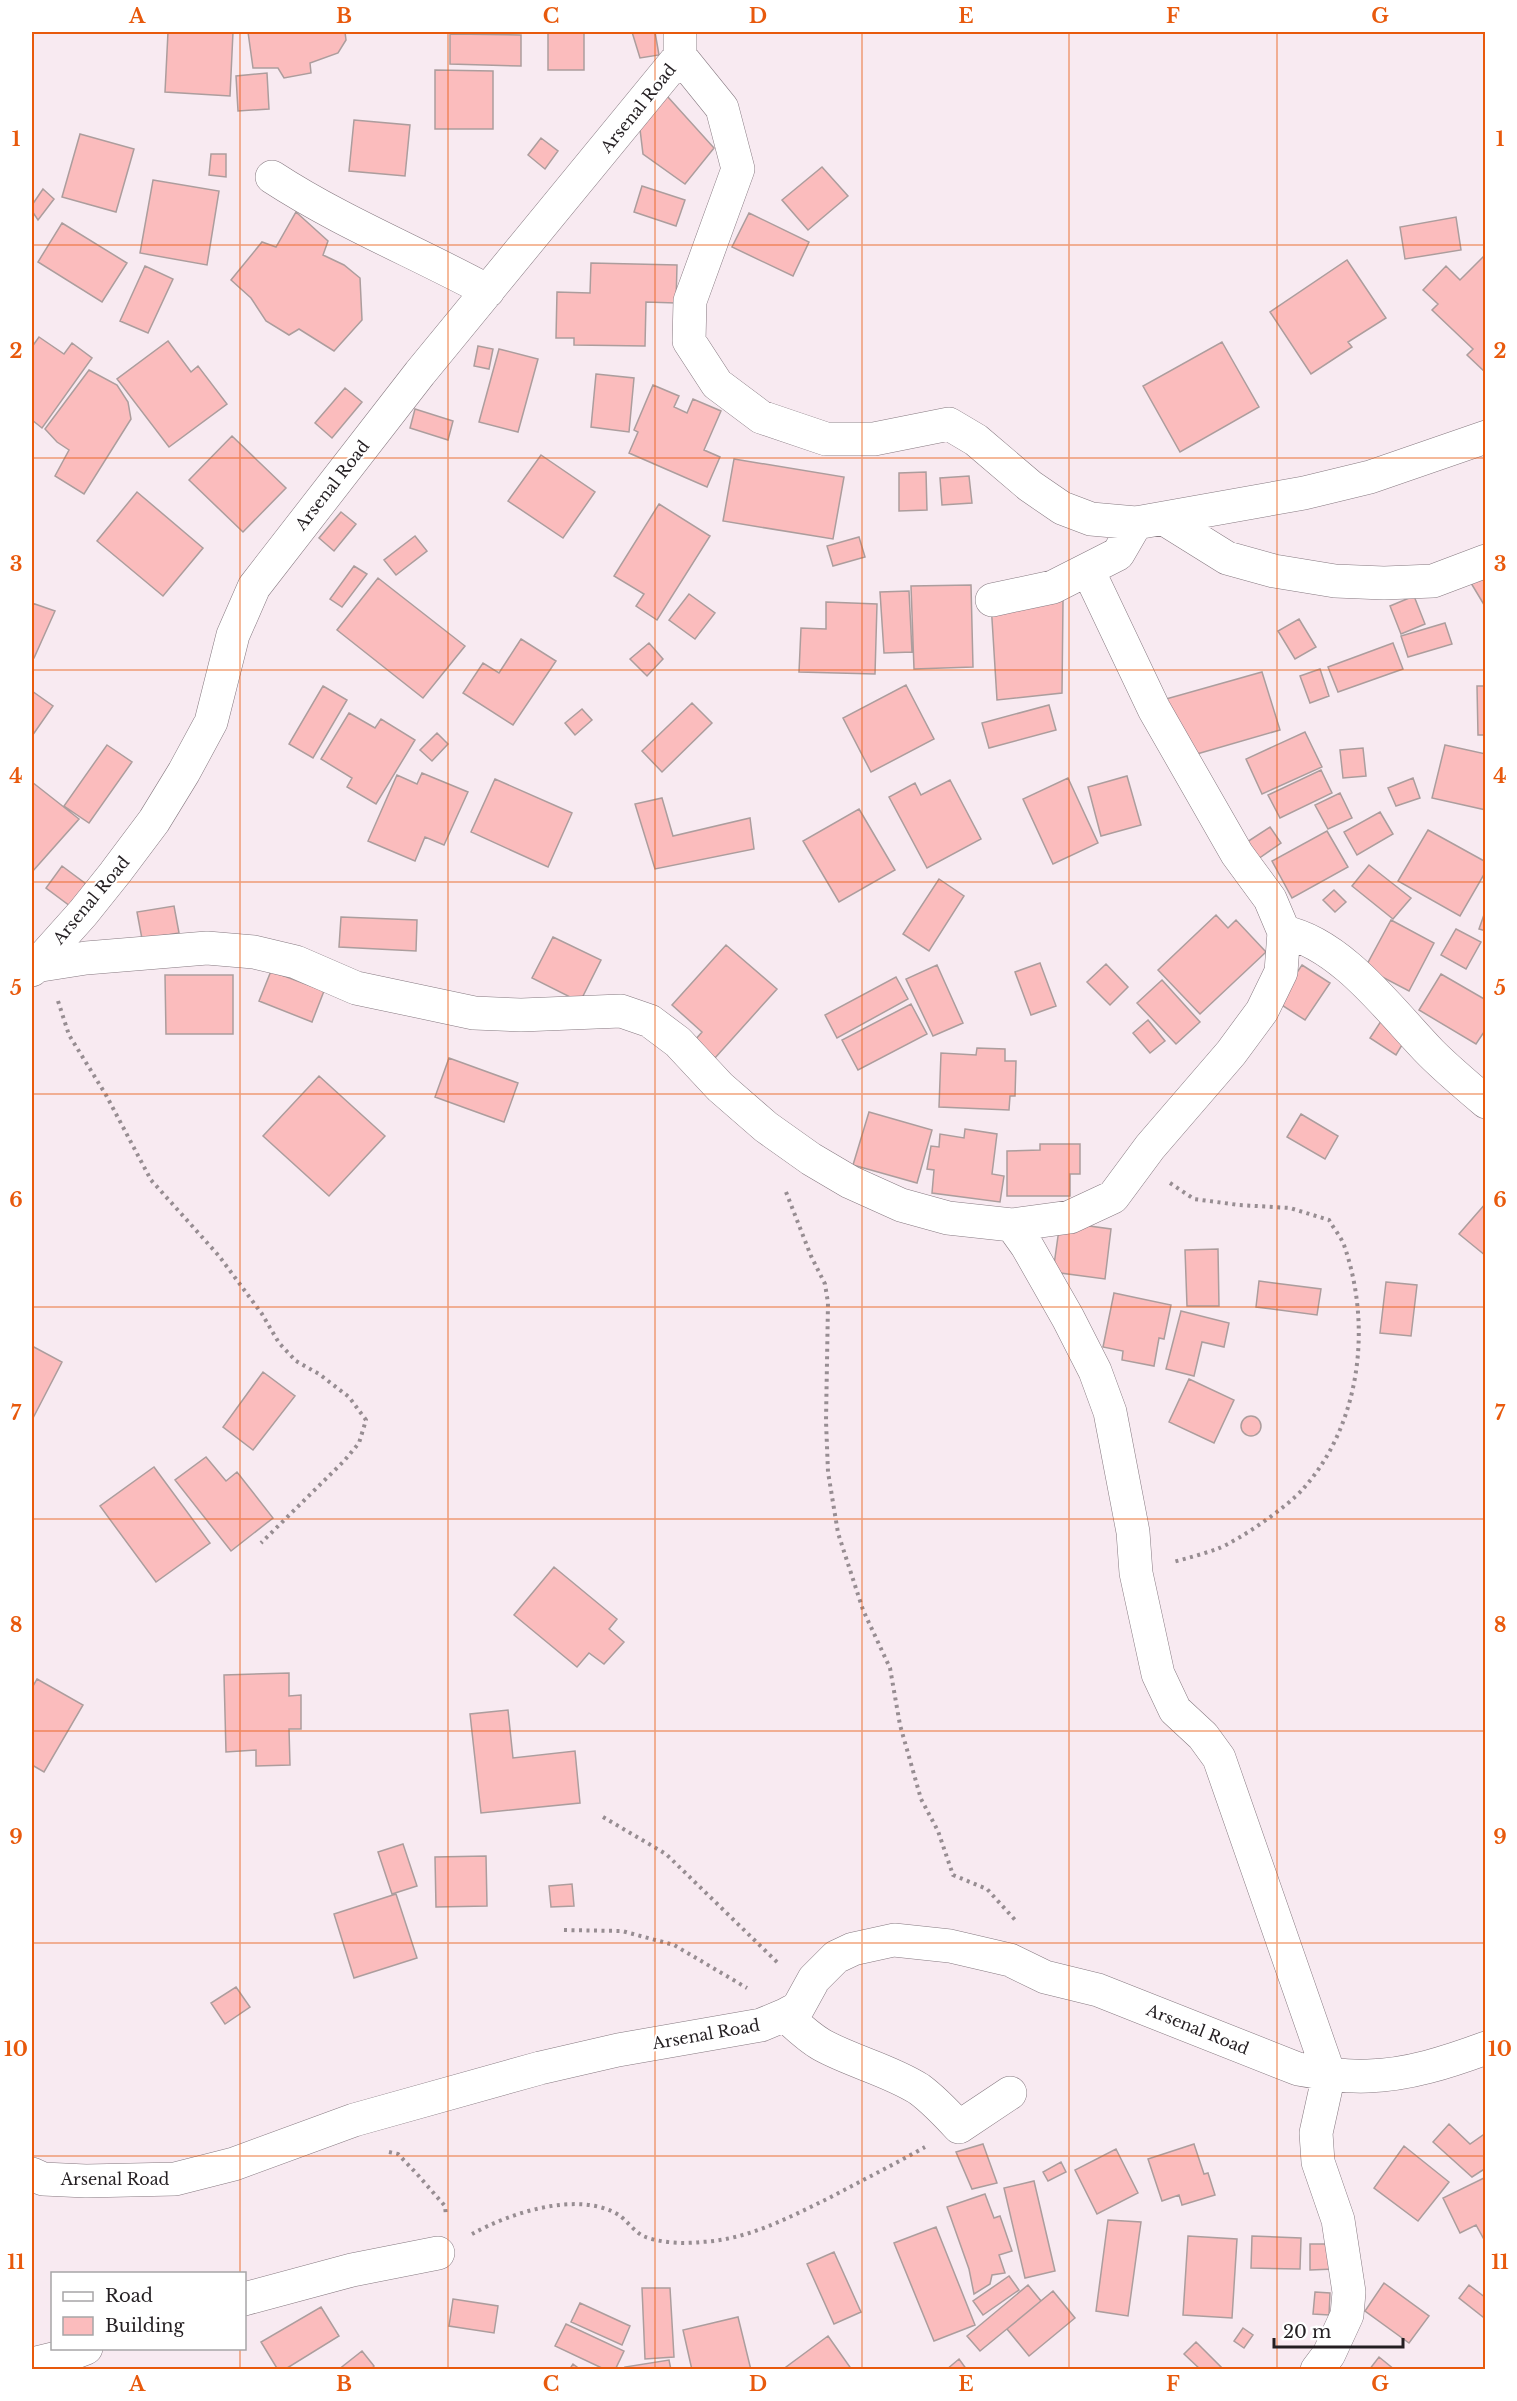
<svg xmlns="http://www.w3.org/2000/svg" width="1517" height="2401" viewBox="0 0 1517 2401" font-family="'Libre Baskerville',serif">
	<rect width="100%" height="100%" fill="#f8eaf1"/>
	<path fill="#fbbcbd" stroke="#ac9d9d" stroke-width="1.5" d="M168,32H233L230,96L165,92Z
		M248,32H345L346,40L338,53L310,63L311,73L284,78L278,68H253Z
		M548,32H584V70H548Z
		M632,32H655L659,55L640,58Z
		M450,34L521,35V66L450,64Z
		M435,70L493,71V129H435Z
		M267,73L269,109L238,111L236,76Z
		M667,96L714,148L685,184L643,154L639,121Z
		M354,120L410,125L405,176L349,171Z
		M80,134L134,149L116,212L62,197Z
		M541,138L558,151L545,169L528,155Z
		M211,154H226V177L209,175Z
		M822,167L848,196L808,230L782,200Z
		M153,180L219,191L207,265L140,253Z
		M642,186L685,200L676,226L634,212Z
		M43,189L54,199L38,220L32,211V205Z
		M296,212L328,241L323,255L344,265L360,278L362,320L334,351L299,329L289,335L266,321L251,298L231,280L262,242L276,247Z
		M749,213L809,242L793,276L732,247Z
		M1456,217L1461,250L1405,259L1400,227Z
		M62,223L127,263L102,302L38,262Z
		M1486,254V373L1467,355L1473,349L1432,310L1438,304L1423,290L1446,266L1460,280Z
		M1347,260L1386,318L1348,342L1352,347L1311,374L1270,312Z
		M591,263L677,265L676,303L646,302L645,346L574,345V338H556L557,292L590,293Z
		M145,266L173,279L148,333L120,321Z
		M39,337L64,354L72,343L92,358L42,428L32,420V342L34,344Z
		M168,341L191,372L198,366L227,404L169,447L117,379Z
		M1222,342L1259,407L1180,452L1143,386Z
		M478,346L493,349L489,369L474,366Z
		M499,349L538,359L518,432L479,422Z
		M89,370L117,385L128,402L131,419L84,494L55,476L69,450L57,442L45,429Z
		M596,374L634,378L629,432L591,427Z
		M653,385L679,396L674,407L687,413L693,399L721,411L704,450L720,457L707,487L629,453L638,432L634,430Z
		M345,388L362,402L332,438L315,423Z
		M415,409L453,421L448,440L410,428Z
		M232,436L286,488L243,532L189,480Z
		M541,455L595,492L563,538L508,501Z
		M734,459L844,477L833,539L723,521Z
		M926,472L927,510L899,511V473Z
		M969,476L972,503L942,505L940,478Z
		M137,492L203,548L163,596L97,541Z
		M659,504L710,536L657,620L636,606L644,594L614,576Z
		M341,512L356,524L334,551L319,538Z
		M415,536L427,551L396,575L384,560Z
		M859,537L865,557L833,566L827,546Z
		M354,566L367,574L342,607L330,599Z
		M1486,577V608L1471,583Z
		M378,578L465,646L423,698L337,630Z
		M971,585L973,667L914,669L911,586Z
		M909,591L912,652L884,653L880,592Z
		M689,594L715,613L695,639L669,620Z
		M1414,596L1425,624L1401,634L1390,606Z
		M1063,600L1062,693L997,700L991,603Z
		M826,602L877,604L875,674L799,672L801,628L826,629Z
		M32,603L55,611L34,658H32Z
		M1299,619L1316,647L1295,659L1278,631Z
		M1445,623L1452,644L1408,657L1401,636Z
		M521,639L556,661L513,725L463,693L483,663L499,673Z
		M649,643L663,659L647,676L630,659Z
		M1393,643L1403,669L1338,692L1328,667Z
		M1320,669L1329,696L1310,703L1300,676Z
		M1262,672L1280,730L1183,758L1166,699Z
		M906,685L934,739L871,772L843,718Z
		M323,686L347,700L313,758L289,744Z
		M1477,686H1486V735H1478Z
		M32,691L53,706L32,736Z
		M692,703L712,723L662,772L642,751Z
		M1049,705L1056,730L989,748L982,723Z
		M582,709L592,720L575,735L565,723Z
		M349,713L375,728L381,719L415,740L376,804L347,787L352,778L321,759Z
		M1305,732L1322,767L1262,794L1246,759Z
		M437,733L448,744L432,761L420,750Z
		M107,745L132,762L89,823L64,806Z
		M1445,745L1486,754V810L1432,798Z
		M1363,748L1366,776L1343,778L1340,750Z
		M1321,770L1332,793L1280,818L1268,795Z
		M422,773L468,792L444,845L425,837L415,861L368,841L397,775L417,784Z
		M1127,776L1141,825L1101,836L1088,787Z
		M1068,778L1098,843L1053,864L1023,799Z
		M1413,778L1420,798L1396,806L1388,788Z
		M495,779L572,813L548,867L471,832Z
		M950,780L981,839L927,868L889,797L915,783L921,795Z
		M32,782L79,819L32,872Z
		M1340,793L1352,818L1328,829L1315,805Z
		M662,798L673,836L750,818L754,849L655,869L635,804Z
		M859,809L895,870L839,902L803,841Z
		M1380,812L1393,834L1357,855L1344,832Z
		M1270,827L1281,843L1258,859L1247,842Z
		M1428,830L1486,862V871L1460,916L1398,881Z
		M1327,831L1348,867L1292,898L1272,861Z
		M1369,865L1411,898L1393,919L1352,886Z
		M62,866L86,884L70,906L46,888Z
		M939,879L964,896L929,951L903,934Z
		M1334,890L1346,902L1335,912L1323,900Z
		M174,906L179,933L142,939L137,912Z
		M1486,909V931L1479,929Z
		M1216,915L1228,928L1236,920L1266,952L1200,1014L1158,970Z
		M341,917L417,920L416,951L339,947Z
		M1391,920L1434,943L1409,991L1365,968Z
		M1456,929L1481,942L1466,969L1441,955Z
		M553,937L601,960L580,1002L532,978Z
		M726,945L777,989L715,1058L695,1040L702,1032L672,1005Z
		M1040,963L1056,1006L1031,1015L1015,972Z
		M1106,964L1128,987L1110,1005L1087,982Z
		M937,965L963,1023L933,1036L906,979Z
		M1302,965L1330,983L1305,1020L1277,1002Z
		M271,971L324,991L312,1022L259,1001Z
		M1441,974L1486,1000V1029L1476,1044L1419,1010Z
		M165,975H233V1034H166Z
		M896,977L908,999L837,1038L825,1015Z
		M1162,980L1200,1022L1176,1044L1137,1003Z
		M911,1004L927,1034L858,1070L842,1040Z
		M1383,1018L1408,1035L1396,1055L1370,1038Z
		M1148,1020L1165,1041L1150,1053L1133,1033Z
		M977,1048L1005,1049V1061H1016L1015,1096H1010L1009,1110L939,1107L941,1053L976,1055Z
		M449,1058L518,1083L504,1122L435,1097Z
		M319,1076L385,1136L329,1196L263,1136Z
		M869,1112L932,1130L917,1183L853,1165Z
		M1301,1114L1338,1136L1325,1159L1287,1137Z
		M965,1129L997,1134L992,1174L1004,1176L1000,1202L932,1193L934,1170L927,1169L931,1146L939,1147L940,1134L964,1138Z
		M1040,1144H1080V1174H1070V1196H1007V1151L1040,1150Z
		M1486,1203V1256L1459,1234Z
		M1060,1222L1111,1229L1105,1279L1053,1272Z
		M1218,1249L1219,1306H1187L1185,1250Z
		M1259,1281L1321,1289L1317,1315L1256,1307Z
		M1386,1282L1417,1285L1411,1336L1380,1333Z
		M1114,1293L1171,1305L1164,1339L1159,1338L1154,1366L1122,1360L1123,1351L1103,1347Z
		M1181,1311L1229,1323L1224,1347L1202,1342L1194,1376L1166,1369Z
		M32,1346L62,1362L32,1420Z
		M263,1372L295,1396L253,1450L223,1427Z
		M1189,1379L1234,1400L1214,1443L1169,1422Z
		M1241 1426a10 10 0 1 1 20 0a10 10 0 1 1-20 0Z
		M206,1457L226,1481L237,1472L273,1518L231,1551L175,1480Z
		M154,1467L210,1543L156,1582L100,1506Z
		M554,1567L617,1619L609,1629L624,1642L604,1664L589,1653L577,1667L514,1615Z
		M289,1673V1696L301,1695V1729H289L290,1765L256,1766V1750L226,1752L224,1675Z
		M37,1679L83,1705L44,1772L32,1765V1688Z
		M508,1710L513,1758L575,1751L580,1803L481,1813L470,1714Z
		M403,1844L417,1886L392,1894L378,1852Z
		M486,1856L487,1906L436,1907L435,1857Z
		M572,1884L574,1906L551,1907L549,1886Z
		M396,1894L417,1958L354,1978L334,1914Z
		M236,1987L250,2007L225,2024L211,2003Z
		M1449,2124L1470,2144L1486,2133V2168L1472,2177L1433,2142Z
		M983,2144L997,2183L972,2189L956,2152Z
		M1194,2144L1204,2174L1208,2173L1215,2195L1182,2205L1179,2195L1162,2201L1148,2159Z
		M1404,2146L1449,2182L1418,2221L1374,2188Z
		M1116,2149L1138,2193L1097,2214L1075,2170Z
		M1061,2162L1066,2172L1048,2181L1043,2172Z
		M1486,2177V2243L1476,2225L1460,2233L1443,2198Z
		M1034,2181L1055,2271L1025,2278L1004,2188Z
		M985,2194L994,2218L1000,2216L1012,2251L999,2255L1005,2273L992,2275L990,2284L974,2294L969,2269L947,2207Z
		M1108,2220L1141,2222L1128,2316L1096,2311Z
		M936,2227L975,2325L934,2341L894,2243Z
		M1188,2236L1237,2239L1232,2318L1183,2315Z
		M1252,2236L1301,2238L1300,2269L1251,2268Z
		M1310,2244H1333L1334,2269L1310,2270Z
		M834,2252L861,2312L834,2324L807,2264Z
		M1009,2276L1019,2290L983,2315L973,2301Z
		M1384,2283L1429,2316L1409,2343L1365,2311Z
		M1028,2285L1041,2301L980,2351L967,2336Z
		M1469,2285L1486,2298V2314L1483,2317L1459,2298Z
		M642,2288H670L674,2357L645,2359Z
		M1053,2291L1075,2318L1029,2356L1007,2329Z
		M1315,2292L1330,2293L1329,2315L1313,2314Z
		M453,2299L498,2306L494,2333L449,2326Z
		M580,2303L630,2326L622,2345L571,2322Z
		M321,2307L339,2336L284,2370H278L261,2342Z
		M738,2317L751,2370H692L683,2330Z
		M566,2324L624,2351L615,2370H606L555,2346Z
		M1243,2328L1253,2335L1244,2348L1234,2341Z
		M828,2336L852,2370H782Z
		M1196,2342L1222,2368L1221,2370H1201L1184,2354Z
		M362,2351L374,2366L371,2370H338Z
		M1379,2357L1395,2370H1369Z
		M959,2359L967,2370H946Z
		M669,2360L671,2370H626L625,2367Z
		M573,2364L581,2370H569Z"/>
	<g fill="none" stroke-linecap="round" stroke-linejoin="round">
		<defs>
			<path id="minor" d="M680,56L722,108L738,169L690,301L689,341L717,384L761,417L826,439H874L949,424L976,440L1030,486L1062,508L1091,519L1136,523L1304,493L1370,477L1486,437
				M272,177C341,222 416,252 488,291
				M1166,520L1227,558L1274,571L1335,581L1384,583L1433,581L1486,561
				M992,600L1053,587L1118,554L1136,523
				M1284,932C1342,944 1391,1012 1431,1053C1448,1070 1467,1086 1486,1102
				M35,966L86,958L207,948L254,952L296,962L356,988L474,1013L521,1015L621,1011L650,1021L678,1042L720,1087L766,1127L811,1159L850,1182L901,1205L948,1218L1012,1225L1070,1217L1113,1197L1150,1147L1231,1053L1262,1011L1281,972L1284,932L1270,899L1237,854L1154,709L1088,570
				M32,970L83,913L115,873L154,821L184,772L211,722L233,635L254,587L420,373L680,56V32
				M1012,1225L1027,1246L1068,1318L1095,1371L1110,1412L1133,1532L1136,1573L1158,1674L1175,1710L1203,1736L1219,1758L1329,2074L1316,2133L1318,2162L1338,2220L1349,2292L1347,2315L1329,2354L1317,2370
				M785,2015C797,2026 808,2037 822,2045C853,2062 889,2070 919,2089C934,2100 947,2114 959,2127L1010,2093
				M32,2174L43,2179L86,2181L175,2179L234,2164L354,2120L540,2068L618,2050L761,2025L785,2015L798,2008L814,1979L836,1957L853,1949L894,1940L950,1946L1010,1960L1045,1977L1098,1990L1298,2069C1321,2073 1344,2077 1368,2076C1408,2075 1448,2062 1486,2048
				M244,2299L352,2270L438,2253
				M32,2364L65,2356L86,2348"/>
		</defs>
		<use href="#minor" stroke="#867980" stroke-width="34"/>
		<path stroke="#978d92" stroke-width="4" stroke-dasharray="3 4.5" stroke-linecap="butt" d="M58,1001L69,1035L106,1095L151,1180L219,1256L262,1314L279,1343L296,1361L319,1374L349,1397L366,1420L359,1443L344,1461L261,1543
			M1170,1183L1194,1199L1239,1205L1290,1208L1329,1220C1334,1229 1342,1238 1345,1248C1372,1328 1360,1425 1303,1489C1287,1507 1240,1540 1217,1549C1203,1554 1188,1558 1173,1562
			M786,1192L811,1256L825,1284L828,1303L826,1421L828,1472L838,1533L863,1610L890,1668L900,1725L921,1799L938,1831L953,1875L987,1889L1016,1921
			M603,1817L666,1854L779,1964
			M564,1930L622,1931L674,1945L747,1988
			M389,2152L398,2154L417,2174L445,2206L446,2216
			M472,2234C510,2213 578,2190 619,2215C627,2221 634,2231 643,2236C660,2243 683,2244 701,2242C747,2240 788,2218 829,2198C861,2181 893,2165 925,2147"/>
		<use href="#minor" stroke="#fff" stroke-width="33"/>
	</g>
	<path fill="none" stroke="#e8590c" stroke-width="1.5" stroke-opacity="0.55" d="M240,32V2274M448,32V2370M655,32V2370M862,32V2370M1069,32V2370M1277,32V2370M32,245H1486M32,458H1486M32,670H1486M32,882H1486M32,1094H1486M32,1307H1486M32,1519H1486M32,1731H1486M32,1943H1486M32,2156H1486M240,2348V2370"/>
	<g text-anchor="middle" stroke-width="4.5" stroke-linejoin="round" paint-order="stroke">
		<g font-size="16" fill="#241f22" stroke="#fff">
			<text transform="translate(638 108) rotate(-51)" y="6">Arsenal Road</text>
			<text transform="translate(332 485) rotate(-52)" y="6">Arsenal Road</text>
			<text transform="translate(91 900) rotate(-50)" y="6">Arsenal Road</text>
			<text transform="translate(1198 2029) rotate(22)" y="6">Arsenal Road</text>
			<text transform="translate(706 2034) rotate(-10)" y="6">Arsenal Road</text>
			<text x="115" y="2185">Arsenal Road</text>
		</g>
	</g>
	<rect width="1517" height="2401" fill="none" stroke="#ffffff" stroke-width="66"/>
	<rect x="51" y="2272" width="195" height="78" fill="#ffffff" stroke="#a7a5a7" stroke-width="1.5"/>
	<rect x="63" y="2292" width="30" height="9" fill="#ffffff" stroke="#a7a5a7" stroke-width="1.5"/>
	<text x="105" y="2302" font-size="18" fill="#241f22">Road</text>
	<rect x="63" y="2317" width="30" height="18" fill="#fbbcbd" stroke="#a7a5a7" stroke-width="1.5"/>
	<text x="105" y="2332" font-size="18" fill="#241f22">Building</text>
	<path d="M1274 2338v9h129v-9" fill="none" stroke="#241f22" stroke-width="3"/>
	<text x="1283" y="2338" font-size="18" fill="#241f22" stroke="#ffffff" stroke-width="4.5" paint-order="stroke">20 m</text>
	<rect x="33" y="33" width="1451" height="2335" fill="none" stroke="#e8590c" stroke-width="2"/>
	<g font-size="20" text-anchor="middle" font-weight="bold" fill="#e8590c">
		<text x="137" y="23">A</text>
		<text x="344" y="23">B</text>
		<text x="551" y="23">C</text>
		<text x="758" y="23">D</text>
		<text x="966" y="23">E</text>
		<text x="1173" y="23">F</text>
		<text x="1380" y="23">G</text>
		<text x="16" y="146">1</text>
		<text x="1500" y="146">1</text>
		<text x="16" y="358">2</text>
		<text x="1500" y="358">2</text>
		<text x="16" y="571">3</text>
		<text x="1500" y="571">3</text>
		<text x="16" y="783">4</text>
		<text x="1500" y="783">4</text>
		<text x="16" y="995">5</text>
		<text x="1500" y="995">5</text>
		<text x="16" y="1207">6</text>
		<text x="1500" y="1207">6</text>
		<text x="16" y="1420">7</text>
		<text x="1500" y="1420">7</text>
		<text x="16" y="1632">8</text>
		<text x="1500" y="1632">8</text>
		<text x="16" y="1844">9</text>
		<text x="1500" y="1844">9</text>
		<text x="16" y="2056">10</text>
		<text x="1500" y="2056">10</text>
		<text x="16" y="2269">11</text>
		<text x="1500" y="2269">11</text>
		<text x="137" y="2391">A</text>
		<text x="344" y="2391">B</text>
		<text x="551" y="2391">C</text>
		<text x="758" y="2391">D</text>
		<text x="966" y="2391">E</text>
		<text x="1173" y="2391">F</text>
		<text x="1380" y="2391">G</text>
	</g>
</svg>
